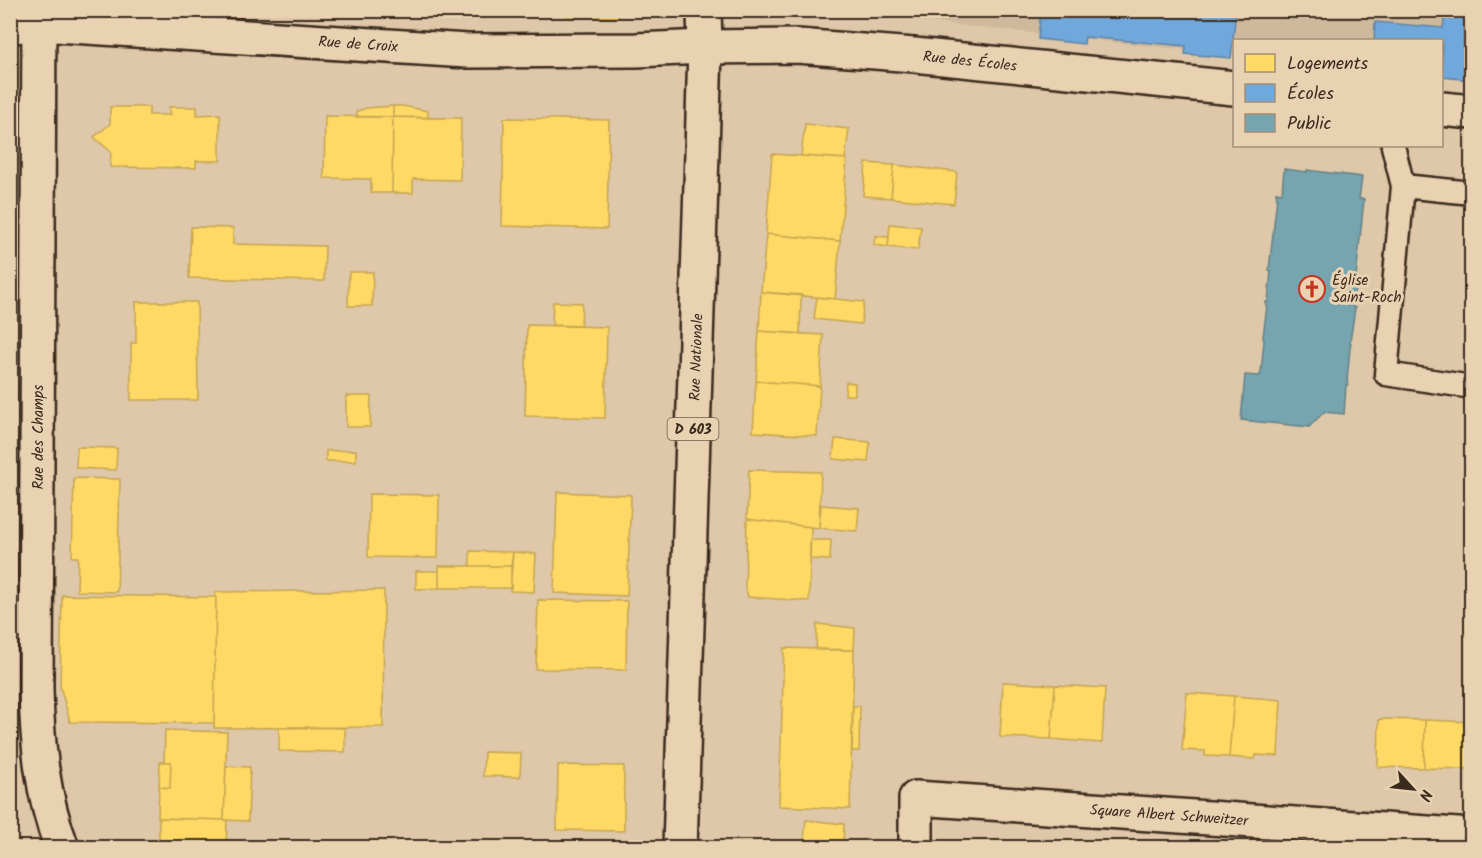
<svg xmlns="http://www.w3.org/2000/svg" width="1482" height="858" viewBox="0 0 1482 858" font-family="Kalam,sans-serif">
	<rect width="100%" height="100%" fill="#dec8a9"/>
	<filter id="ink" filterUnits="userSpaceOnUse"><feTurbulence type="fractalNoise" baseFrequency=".0167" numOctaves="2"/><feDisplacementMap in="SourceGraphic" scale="12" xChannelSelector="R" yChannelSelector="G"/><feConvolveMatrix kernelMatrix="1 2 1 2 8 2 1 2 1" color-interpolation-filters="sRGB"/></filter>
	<g filter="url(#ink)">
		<path fill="#cfb99c" d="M920,10L1471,11V80L1442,77V40H1234V55L920,21Z"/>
		<path fill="#ffd966" stroke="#c4a450" stroke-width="1.5" d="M560,10H622L618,17L564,16Z
			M393,106H403L428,111V118L393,117Z
			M393,106V117H357V111L367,108Z
			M110,107H149V115H170L169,107H197V115L220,114V161H196V168L110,167L111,152L94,137L110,124Z
			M325,116L393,117L392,193H371V179L324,178Z
			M393,117L461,118L460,180L413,179V193H392Z
			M504,118L609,120L607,229L502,226Z
			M805,124L849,129L845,159L801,156Z
			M772,154L847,159L840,241L766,234Z
			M866,163L894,165L891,198L863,196Z
			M894,165L957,172L954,204L891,198Z
			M890,224L921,227L918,250L888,247Z
			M191,227L233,228V244L325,246L324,281L189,278Z
			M766,234L840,241L835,299L761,292Z
			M875,236L889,237L888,247L874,245Z
			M349,272H373L372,306H348Z
			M761,292L801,295L800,334L759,331Z
			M817,297L864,302L861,324L814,319Z
			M136,302H197L198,400H131V343H136Z
			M553,302L582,303L581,326L552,325Z
			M527,325L607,327L605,418L525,416Z
			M759,331L823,335L820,386L756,381Z
			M756,381L820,386L817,436L753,432Z
			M846,382L855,383V395H845Z
			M346,396H371L370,427H346Z
			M835,439L870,442L868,462L833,459Z
			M77,447L117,448L116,470L76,468Z
			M356,450V461H326V451Z
			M749,470L821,472L819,528L747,519Z
			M74,478L120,479L117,592L77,591L78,557H72Z
			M557,492L631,495L627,596L554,593Z
			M369,494L439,495L438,558L368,557Z
			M821,505L859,508L857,531L819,528Z
			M747,519L811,527L809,601L748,597L745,587Z
			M810,540H831L830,560L810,559Z
			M470,551L513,552L511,566H470Z
			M513,552L536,554L534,592L510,591Z
			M439,566H511V588H439Z
			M416,571H439V588L416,589Z
			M384,590L383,727L214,728L216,592Z
			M62,595L216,597L214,723L70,722L60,686Z
			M538,600L627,601L626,670L536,669Z
			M817,624L855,628L854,650H816Z
			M784,648L854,650L850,809L779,806Z
			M1003,682L1055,685L1051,739L1000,737Z
			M1055,685L1105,688L1102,743L1051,739Z
			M1187,693L1234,696L1229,757L1205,756V751L1182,750Z
			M1234,696L1281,700L1278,756L1256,755L1255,759L1229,757Z
			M853,706H860L859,751H852Z
			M1379,719L1425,720L1424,768L1378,767Z
			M1425,720L1471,722L1469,769L1424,768Z
			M279,727L345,728V752L279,751Z
			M165,730L227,732L224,820L158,818L159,787L170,788L171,762H164Z
			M484,752L521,753L520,777L483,776Z
			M160,762H171L170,788L159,787Z
			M558,765L624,766V831L557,830Z
			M226,766L250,767L248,821L224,820Z
			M159,818L227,820L226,848H159Z
			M806,820L844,824L843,844L804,841Z
			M804,841L843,844L842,848H803Z
			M556,843L623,844L622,848H556Z"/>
		<path fill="#6fa8dc" stroke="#5f82a3" stroke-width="1.5" d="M938,10H973V16L938,13Z
			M1041,10H1236L1231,58L1185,54L1186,46L1085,37L1084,44L1038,39Z
			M1445,12L1472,14V59L1470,80L1442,77V40H1374L1375,22L1443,28Z"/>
		<path fill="#76a5af" stroke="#648084" stroke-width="1.5" d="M1284,169L1307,172V170L1362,177L1359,199H1364L1353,307L1355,308L1350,342L1351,343L1350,348L1347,381H1348V385H1346L1344,414L1324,412L1309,427L1241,420L1245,375L1259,376L1261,373L1264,341L1263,337L1267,306H1266V302H1268L1271,271L1269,270L1277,197L1276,192L1282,193Z"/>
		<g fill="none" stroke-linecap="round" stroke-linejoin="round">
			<defs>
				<path id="lane" d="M1393,146L1403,186L1472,193
					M1403,186L1386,374L1472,387"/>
				<path id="street" d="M39,10L36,688C37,742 42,796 62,848
					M10,26L40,24L467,51L636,50L705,47L797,46L914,55L1234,88
					M1442,109L1472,112
					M916,848V798L1472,836"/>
				<path id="primary" d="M680,848L702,152L705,47L704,10"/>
			</defs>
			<use href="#lane" stroke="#3b2a1e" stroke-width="27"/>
			<use href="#street" stroke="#3b2a1e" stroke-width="38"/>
			<use href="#primary" stroke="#3b2a1e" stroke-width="38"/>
			<use href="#lane" stroke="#e9d2b2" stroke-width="22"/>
			<use href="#street" stroke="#e9d2b2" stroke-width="33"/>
			<use href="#primary" stroke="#e9d2b2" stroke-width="33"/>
		</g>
	</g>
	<defs>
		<symbol id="church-ring" viewBox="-11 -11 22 22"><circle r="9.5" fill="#e9d2b2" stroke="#c8321e" stroke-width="1.5"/><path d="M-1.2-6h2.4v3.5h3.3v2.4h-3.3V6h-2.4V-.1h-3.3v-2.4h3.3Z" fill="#c8321e"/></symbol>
	</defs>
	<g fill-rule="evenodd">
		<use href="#church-ring" x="1297" y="274" width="30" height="30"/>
	</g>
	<g text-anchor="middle" stroke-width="6" stroke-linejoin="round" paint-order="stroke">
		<rect fill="#e9d2b2" stroke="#6f5c4a" stroke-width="1.5" x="667.5" y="418" width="51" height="22" rx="4.5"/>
		<g font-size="14" font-weight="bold" fill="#3b2a1e">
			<text x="693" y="434">D 603</text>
		</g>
		<g font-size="15" fill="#3b2a1e" stroke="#e9d2b2">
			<text transform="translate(358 44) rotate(4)" y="5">Rue de Croix</text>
			<text transform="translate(970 61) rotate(6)" y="5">Rue des Écoles</text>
			<text transform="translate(696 357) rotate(-88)" y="5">Rue Nationale</text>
			<text transform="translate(38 437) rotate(-90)" y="5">Rue des Champs</text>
			<text transform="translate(1169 815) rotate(4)" y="5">Square Albert Schweitzer</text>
		</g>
		<g font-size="15" fill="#3b2a1e" stroke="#e9d2b2" text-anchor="start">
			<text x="1332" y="285">Église<tspan x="1332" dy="17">Saint-Roch</tspan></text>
		</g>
	</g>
	<rect width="1482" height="858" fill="none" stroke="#e9d2b2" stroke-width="36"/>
	<rect x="18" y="18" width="1446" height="822" fill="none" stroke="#3b2a1e" stroke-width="2" filter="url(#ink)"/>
	<rect x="1233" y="39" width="210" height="108" fill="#e9d2b2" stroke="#a38f77" stroke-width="1.5"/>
	<rect x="1245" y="54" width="30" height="18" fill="#ffd966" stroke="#a38f77" stroke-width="1.5"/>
	<text x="1287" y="69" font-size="18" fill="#3b2a1e">Logements</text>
	<rect x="1245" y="84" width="30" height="18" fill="#6fa8dc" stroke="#a38f77" stroke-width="1.5"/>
	<text x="1287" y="99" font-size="18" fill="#3b2a1e">Écoles</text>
	<rect x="1245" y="114" width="30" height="18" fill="#76a5af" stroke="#a38f77" stroke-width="1.5"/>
	<text x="1287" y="129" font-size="18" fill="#3b2a1e">Public</text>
	<g transform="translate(1413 789) rotate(117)" stroke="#e9d2b2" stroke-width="4.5" paint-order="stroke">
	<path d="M0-4.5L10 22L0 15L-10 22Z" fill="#3b2a1e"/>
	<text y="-9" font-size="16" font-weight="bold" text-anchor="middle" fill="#3b2a1e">N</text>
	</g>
</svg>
